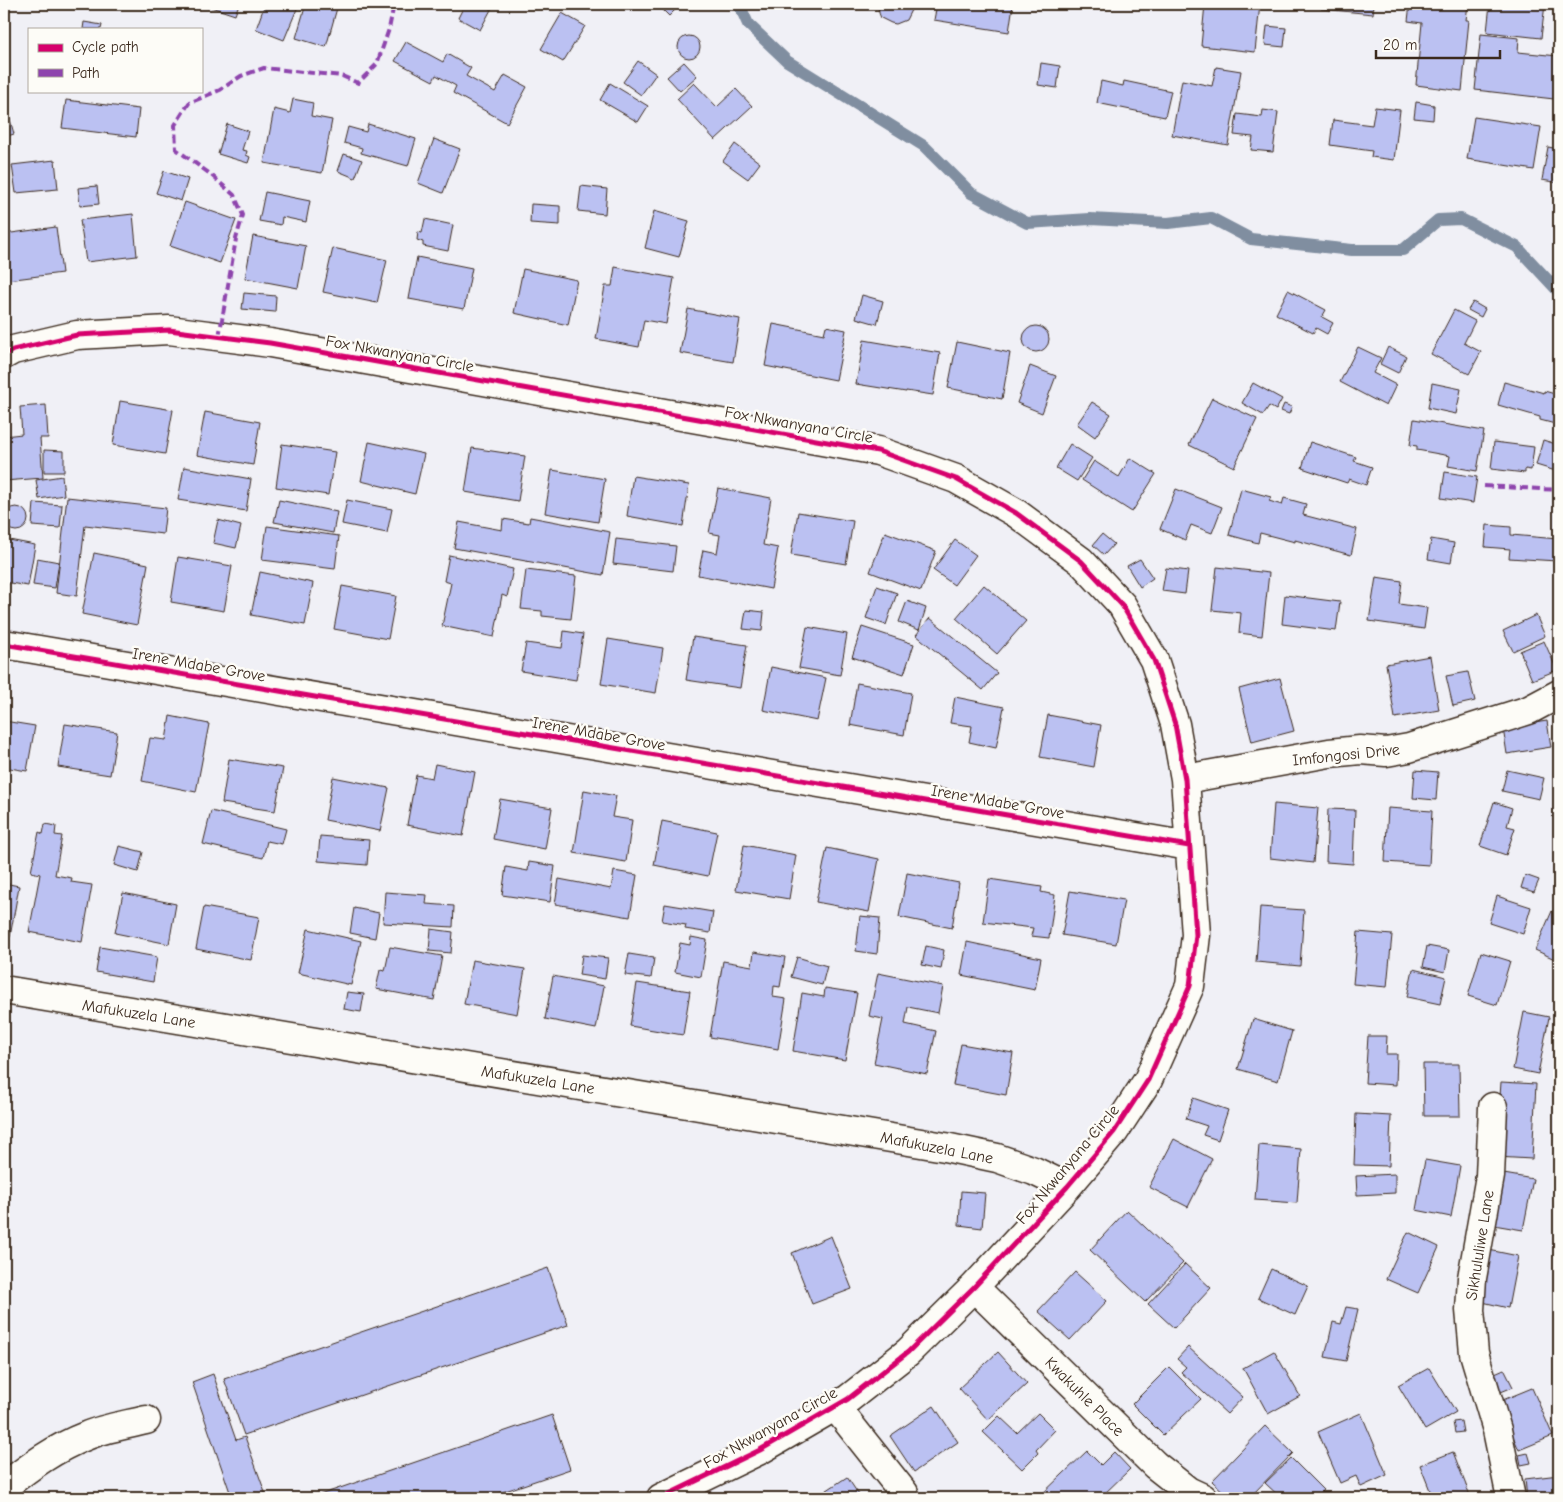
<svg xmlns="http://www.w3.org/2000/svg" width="1563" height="1502" viewBox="0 0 1563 1502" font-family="'Comic Neue',sans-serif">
	<rect width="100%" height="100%" fill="#f0f0f6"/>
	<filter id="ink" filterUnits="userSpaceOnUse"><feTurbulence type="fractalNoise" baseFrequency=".02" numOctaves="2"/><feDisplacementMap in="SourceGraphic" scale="10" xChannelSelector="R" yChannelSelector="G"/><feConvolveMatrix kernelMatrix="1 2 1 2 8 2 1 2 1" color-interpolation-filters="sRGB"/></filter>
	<g filter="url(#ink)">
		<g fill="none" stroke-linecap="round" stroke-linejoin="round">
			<path stroke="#808ea0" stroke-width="12" d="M739,4L748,24L787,61L924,146L971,193L1027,223L1090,219L1168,223L1211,218L1251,239L1352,250H1403L1438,220L1461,219L1517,247L1559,292"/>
		</g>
		<path fill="#bbc1f2" stroke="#3b2a1e" d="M213,4H239L235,15L211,7Z
			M265,4H299L284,40L256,29Z
			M306,4H323L337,8L326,47L296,38Z
			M465,4H494L480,30L458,18Z
			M664,4H673L677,8L669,16L660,7Z
			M878,4H912L911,10L906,20L896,24L891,23L881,18L879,13Z
			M937,4H1002L1013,5L1009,32L934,20Z
			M1205,4H1260L1255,52L1201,46Z
			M1321,4H1374L1373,14L1321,9Z
			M1410,4H1468L1466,20H1469L1462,91L1416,85L1422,23L1408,21Z
			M1490,4H1545L1541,38L1487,32Z
			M562,13L585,26L563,62L541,49Z
			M84,22L102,25L101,29H83Z
			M1267,26L1286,28L1284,47L1265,45Z
			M1481,34L1519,38L1518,52L1558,56L1554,99L1475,90Z
			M678 47a11 11 0 1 1 22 0a11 11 0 1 1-22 0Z
			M406,42L443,62L447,54L471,68L466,76L495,92L505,75L527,87L507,123L453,93L456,86L436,75L433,81L395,61Z
			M638,61L656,74L641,95L623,82Z
			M684,62L697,76L680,91L667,77Z
			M1041,63L1060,66L1057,88L1038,85Z
			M1216,67L1241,71L1228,145L1172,135L1182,80L1212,86Z
			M1101,81L1123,86L1124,81L1171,91L1165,117L1097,103Z
			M610,83L648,106L638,122L600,100Z
			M694,83L717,107L736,89L752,106L715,140L677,99Z
			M293,99L313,103L311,116L332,120L322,173L264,163L274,109L290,113Z
			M66,100L139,109L136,137L62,128Z
			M1416,102L1434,105L1433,120L1414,118Z
			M1375,107L1400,110L1394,160L1371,157L1372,151L1330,145L1333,120L1372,125Z
			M1263,110L1278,112L1273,152L1251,150L1253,137L1234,135L1237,114L1262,117Z
			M8,112L14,134L4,137V114Z
			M1474,117L1541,127L1534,170L1467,159Z
			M227,124L248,131L242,150L247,151L246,155L250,157L248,163L218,154Z
			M368,124L416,139L408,166L361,153L362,148L344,143L348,127L366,132Z
			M434,139L460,149L443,193L418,183Z
			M735,144L760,163L748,179L723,161Z
			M1548,147L1559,149V183L1542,180Z
			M344,154L362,160L355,178L338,171Z
			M55,160L58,189L16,193L12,165Z
			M164,171L188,179L181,201L156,193Z
			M97,186L99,204L80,206L78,188Z
			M581,186L607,189L605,214L578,211Z
			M265,192L310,201L306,222L282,217L281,225L259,221Z
			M185,202L236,220L220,263L170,246Z
			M531,204L560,206V225L530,223Z
			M654,211L689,221L679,257L645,248Z
			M133,214L137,256L86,262L80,220Z
			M425,219L453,225L448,251L423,246V242L417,240L418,232L422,233Z
			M56,227L62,273L7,280L4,234Z
			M253,236L306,246L298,288L245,278Z
			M333,248L387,260L377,303L323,292Z
			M417,257L472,268L464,309L409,299Z
			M615,267L674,278L666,324L644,320L639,347L596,339L605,286H612Z
			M523,269L577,280L568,325L514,313Z
			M1288,290L1326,310L1322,317L1333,323L1327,334L1316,328L1313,333L1276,314Z
			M244,293L276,296L275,312L242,309Z
			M862,295L883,301L877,324L856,318Z
			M1473,302L1485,309L1481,317L1468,310Z
			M688,309L740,319L733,362L680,353Z
			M1454,310L1475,321L1464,343L1481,352L1469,374L1431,354Z
			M773,324L824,334L826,326L846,330L836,380L765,366Z
			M1023 339a13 13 0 1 1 26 0a13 13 0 1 1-26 0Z
			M864,340L940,353L933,395L906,391V392L856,384Z
			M957,342L1010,353L1002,399L948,388Z
			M1358,347L1381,358L1373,373L1396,385L1386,406L1340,382Z
			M1388,347L1406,356L1398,373L1380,364Z
			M1030,366L1056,376L1042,413L1017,403Z
			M1504,382L1544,393V391L1559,395V425L1540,420V417L1498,405Z
			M1253,383L1282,399L1276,410L1269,406L1263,415L1242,403Z
			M1432,383L1461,389L1456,414L1428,408Z
			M1212,398L1257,419L1234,467L1189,445Z
			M120,401L173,410L165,454L113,445Z
			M1092,402L1111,414L1095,437L1077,424Z
			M1284,404L1292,407L1289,414L1281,411Z
			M46,405L48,438H40L43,478L4,481V436L22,434L20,407Z
			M205,412L260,422L253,465L197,455Z
			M1414,419L1484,431L1477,471L1448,466L1450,456L1417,450V446L1410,445Z
			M1543,440L1559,445V472L1536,465Z
			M369,442L424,454L415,494L361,481Z
			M1310,442L1356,457L1354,461L1372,467L1366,485L1349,479L1347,483L1302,468Z
			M1494,442L1534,447L1531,470L1525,469V473L1491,469Z
			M282,444L335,452L328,495L276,487Z
			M1070,444L1092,458L1077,481L1056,468Z
			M472,448L525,456L518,501L465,492Z
			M44,450L64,451V472H44Z
			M1130,458L1156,474L1132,512L1082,480L1094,461L1119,477Z
			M184,467L251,479L246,511L178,500Z
			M552,470L605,479L598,522L545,513Z
			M1445,472L1477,477L1473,503L1441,498Z
			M62,476L64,495L39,499L36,480Z
			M633,476L689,485L683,526L627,516Z
			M718,488L771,498L763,545L778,548L771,589L698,575L703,550L717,553L720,535L709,533Z
			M1176,489L1222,507L1212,533L1191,525L1185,540L1160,529Z
			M1241,489L1271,497L1269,501L1282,505L1284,498L1306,504L1303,515L1357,529L1351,555L1295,540V542L1260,533L1258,543L1229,535Z
			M67,497L166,508L163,534L85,525L77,596L56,593Z
			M279,500L337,512L333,533L274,522Z
			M347,500L392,509L387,533L342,524Z
			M34,503L62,505L60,528L32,526Z
			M4 519a12 12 0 1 1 24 0a12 12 0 1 1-24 0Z
			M798,512L853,521L846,564L791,555Z
			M530,517L610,532L603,575L454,548L459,522L502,530L503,519L529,523Z
			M218,520L241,526L236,548L213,543Z
			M1487,525L1511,527V535L1558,539L1557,561L1509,558L1510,549L1485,547Z
			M267,526L339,536L335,569L262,560Z
			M885,532L936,551L921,591L870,572Z
			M1102,534L1114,544L1104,555L1093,545Z
			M4,539L35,545L28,586L4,582Z
			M616,539L676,546L673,571L613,564Z
			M1431,539L1454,543L1451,563L1428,559Z
			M955,540L976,555L954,585L933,570Z
			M94,553L148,564L137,625L82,614Z
			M449,555L513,569L507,597L502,595L494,637L442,626L451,583L444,581Z
			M178,557L232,566L224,611L171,602Z
			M37,558L59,562L55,588L33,585Z
			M1140,559L1153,578L1140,587L1127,566Z
			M1217,567L1269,573L1262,636L1239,633L1241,613L1212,610Z
			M1166,568L1188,571L1185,594L1162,591Z
			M526,570L576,576L571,619L542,616V611L521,609Z
			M260,572L313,583L305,625L251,615Z
			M1376,577L1402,581L1399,604L1427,608L1424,629L1369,621Z
			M984,585L1026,621L997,654L956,618Z
			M342,586L396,596L388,639L334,629Z
			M877,586L897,593L886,625L866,618Z
			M1285,595L1340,602L1336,631L1282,624Z
			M907,601L926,608L919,630L899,622Z
			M746,610L764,612L762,631L743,629Z
			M1536,615L1545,636L1513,651L1503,631Z
			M930,618L997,673L983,690L916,635Z
			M807,627L847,634L840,675L799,668Z
			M862,627L914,644L904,674L852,657Z
			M564,631L583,634L576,680L521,671L526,643L562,648Z
			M693,637L747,645L740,688L686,680Z
			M608,639L663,648L656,693L601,684Z
			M1544,641L1557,670L1532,680L1520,651Z
			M1430,656L1439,710L1395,718L1386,664Z
			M771,667L826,678L817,721L763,710Z
			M1468,672L1475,701L1453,706L1446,676Z
			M1280,678L1294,731L1252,742L1239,689Z
			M857,683L911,693L904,735L850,725Z
			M955,697L1004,707L996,748L969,742L972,726L950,723Z
			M1048,715L1101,725L1094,767L1040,757Z
			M170,716L209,724L196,792L142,781L150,738L166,740Z
			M4,721L35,726L27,771L4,767Z
			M1547,721L1551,747L1507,754L1503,728Z
			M65,724L117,732L110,775L58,767Z
			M229,759L283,768L275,811L222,803Z
			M435,764L475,772L463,836L407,825L416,775L432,778Z
			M1415,770L1438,772L1436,800L1413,798Z
			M1507,770L1544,778L1539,799L1502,791Z
			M333,777L389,788L380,831L325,820Z
			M584,790L616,796L612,817L632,820L626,862L574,853Z
			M500,799L552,808L545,849L493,839Z
			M1494,802L1512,808L1507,826L1515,828L1506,855L1480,846Z
			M1274,804L1318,808L1313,863L1270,858Z
			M1388,808L1432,811L1429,865L1385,862Z
			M1328,809L1355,810L1353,864L1326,862Z
			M211,811L286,829L282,844L267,841L263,858L203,844Z
			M662,821L717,832L708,876L654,865Z
			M45,824L56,826L55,835L62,836L55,875L72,878L71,882L92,885L82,942L29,932L40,874L31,872L39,832L43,834Z
			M320,836L369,840L367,865L318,861Z
			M744,845L796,855L789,899L736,890Z
			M119,846L143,852L138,872L114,865Z
			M827,848L879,859L869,912L816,902Z
			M529,862L555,866L550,902L502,895L506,867L528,871Z
			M614,871L637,875L630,917L555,904L559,879L611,889Z
			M907,873L959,883L952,928L899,917Z
			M1525,875L1539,880L1534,892L1521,888Z
			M989,879L1042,887L1041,892L1055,895L1049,938L1031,936L1033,928L983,922Z
			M4,883L19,886L10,937L4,936Z
			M1070,891L1124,900L1116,944L1062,935Z
			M385,892L427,895L426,904L454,906L453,927L383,923Z
			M123,893L176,904L169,944L115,933Z
			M1497,896L1531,907L1523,934L1489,923Z
			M665,904L713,912L710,933L685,929L686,925L662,921Z
			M1559,905V961L1535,950L1552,911L1556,912Z
			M204,907L259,917L251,960L196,949Z
			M1260,907L1304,910L1300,966L1256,962Z
			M354,908L379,913L375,938L350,933Z
			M860,916L880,918L877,954L856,951Z
			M308,929L361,941L351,985L298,973Z
			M431,929L453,932L451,953L429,951Z
			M1358,932L1392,935L1387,987L1353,984Z
			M691,937L707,940L701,977L675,972L680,943L690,945Z
			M967,942L1041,958L1035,990L961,975Z
			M926,946L944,950L941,969L922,965Z
			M1427,946L1449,950L1445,972L1423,967Z
			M100,947L157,957L153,982L96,972Z
			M390,947L442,956L434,1000L376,989L380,970L385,971Z
			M754,952L785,957L780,987L774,986L773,997L786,999L778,1049L710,1037L723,961L752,966Z
			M1481,952L1510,961L1497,1005L1468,996Z
			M629,954L654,958L651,978L625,975Z
			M582,955L608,958L605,979L579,975Z
			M797,957L827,966L822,985L791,977Z
			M472,960L525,969L517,1014L464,1004Z
			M1413,969L1446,977L1440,1004L1407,997Z
			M878,973L943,986L938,1013L908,1007L905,1024L936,1031L927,1074L874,1063L883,1019L869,1016Z
			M553,976L604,986L596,1029L545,1019Z
			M637,983L690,991L683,1035L630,1026Z
			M825,988L857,993L845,1060L793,1051L802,993L824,997Z
			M347,992L364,994L361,1012L344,1009Z
			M1524,1012L1549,1017L1538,1074L1513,1069Z
			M1253,1019L1292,1031L1278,1081L1238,1069Z
			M1368,1036H1387L1386,1054H1397L1396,1085L1365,1083Z
			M961,1044L1013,1053L1006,1095L953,1085Z
			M1423,1064H1459L1460,1116H1424Z
			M1501,1082L1536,1084L1532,1159L1496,1157Z
			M1193,1098L1228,1110L1218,1140L1203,1135L1207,1126L1186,1119Z
			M1356,1114L1391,1116L1389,1166L1354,1165Z
			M1174,1139L1212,1159L1188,1207L1149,1187Z
			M1259,1145L1301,1149L1297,1203L1255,1200Z
			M1425,1160L1460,1166L1451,1217L1416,1210Z
			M1498,1173L1533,1179L1523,1230L1488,1224Z
			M1395,1174V1193L1357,1195L1356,1176Z
			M961,1191L985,1193L982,1228L959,1225Z
			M1127,1210L1183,1263L1145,1302L1090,1250Z
			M1408,1232L1439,1247L1418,1293L1386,1279Z
			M831,1236L852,1289L812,1304L792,1253Z
			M1484,1249L1518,1256L1508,1308L1474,1300Z
			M1185,1264L1211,1288L1174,1328L1148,1304Z
			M548,1268L568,1325L244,1435L224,1379Z
			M1271,1269L1308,1286L1295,1315L1258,1298Z
			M1075,1272L1107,1301L1070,1340L1038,1311Z
			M1346,1307L1358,1309L1346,1361L1325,1357L1333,1322L1341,1324Z
			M1188,1347L1243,1397L1227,1414L1181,1372L1186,1367L1177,1359Z
			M1274,1351L1300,1396L1268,1414L1243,1368Z
			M998,1352L1027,1384L988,1420L959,1388Z
			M1169,1367L1201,1399L1163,1435L1132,1404Z
			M1429,1368L1456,1412L1425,1430L1398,1385Z
			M1504,1369L1513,1387L1496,1394L1488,1376Z
			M213,1374L236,1440L245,1437L267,1498H232L192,1382Z
			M1532,1388L1553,1436L1519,1450L1498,1402Z
			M934,1406L958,1442L914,1472L890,1436Z
			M1038,1413L1055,1430L1036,1450L1038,1453L1022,1469L983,1432L999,1416L1017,1433Z
			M1361,1413L1387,1475L1361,1487L1356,1476L1340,1483L1318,1432Z
			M552,1415L570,1469L485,1498H311Z
			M1461,1421L1463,1432L1455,1433L1453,1422Z
			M1265,1426L1293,1453L1249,1498H1230L1212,1481Z
			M1087,1451L1101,1465L1114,1452L1130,1469L1100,1498H1038Z
			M1453,1452L1471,1498H1433L1420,1465Z
			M1528,1453L1531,1463L1521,1465L1519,1455Z
			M1291,1458L1323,1490L1315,1498H1293L1288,1493L1283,1498H1281L1265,1483Z
			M1559,1475V1498H1527L1525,1479Z
			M847,1477L861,1498H815Z"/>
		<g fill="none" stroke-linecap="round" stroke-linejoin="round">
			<defs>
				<path id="minor" d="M4,355L13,350L77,335L169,330L270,343L878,451L956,479L1016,513L1081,561L1122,605L1154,660L1175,724L1185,779L1196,935L1190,986L1148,1080L1114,1132L1067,1187L974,1287L908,1352L848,1399L760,1450L661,1498
					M4,644L1189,846
					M1185,779L1329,753L1360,750L1386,752L1409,748L1529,710L1559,694
					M4,990L945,1147L997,1158L1034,1171L1067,1187
					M1493,1107L1490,1176L1472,1278L1470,1310L1474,1353L1497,1430L1511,1498
					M974,1287L1155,1465L1188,1491L1203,1498
					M835,1406L904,1493L906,1498
					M4,1487C29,1467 55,1448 86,1436C104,1428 126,1425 146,1420"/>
			</defs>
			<use href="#minor" stroke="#3b2a1e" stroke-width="31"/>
			<use href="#minor" stroke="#fdfcf7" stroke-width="28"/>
			<path stroke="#8e44ad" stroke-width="4" stroke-dasharray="8 4" stroke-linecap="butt" d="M219,337L236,239L243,215L234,195L210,174L176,149L175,125L189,103L220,90L241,76L264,68L342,76L358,83L377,64L389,29L394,4
				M1484,486L1559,490"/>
			<defs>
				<path id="cycleway" d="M4,355L13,350L77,335L169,330L270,343L878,451L956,479L1016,513L1081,561L1122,605L1154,660L1175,724L1185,779L1196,935L1190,986L1148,1080L1114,1132L1067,1187L974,1287L908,1352L848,1399L760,1450L661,1498
					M4,644L1189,846"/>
			</defs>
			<use href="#cycleway" stroke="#fdfcf7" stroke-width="8"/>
			<use href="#cycleway" stroke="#d6006c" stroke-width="5"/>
		</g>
	</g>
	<g text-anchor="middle" stroke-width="5" stroke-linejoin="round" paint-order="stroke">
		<g font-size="16" fill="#3b2a1e" stroke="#fdfcf7">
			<text transform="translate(400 353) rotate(10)" y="6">Fox Nkwanyana Circle</text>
			<text transform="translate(799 424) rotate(10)" y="6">Fox Nkwanyana Circle</text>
			<text transform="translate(199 664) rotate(10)" y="6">Irene Mdabe Grove</text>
			<text transform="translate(599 733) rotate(10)" y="6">Irene Mdabe Grove</text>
			<text transform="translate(1346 754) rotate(-6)" y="6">Imfongosi Drive</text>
			<text transform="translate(998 801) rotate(10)" y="6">Irene Mdabe Grove</text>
			<text transform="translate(139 1013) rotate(9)" y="6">Mafukuzela Lane</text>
			<text transform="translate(538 1079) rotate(9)" y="6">Mafukuzela Lane</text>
			<text transform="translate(937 1147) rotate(11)" y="6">Mafukuzela Lane</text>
			<text transform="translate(1067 1164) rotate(-50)" y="6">Fox Nkwanyana Circle</text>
			<text transform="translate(1479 1245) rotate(-81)" y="6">Sikhululiwe Lane</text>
			<text transform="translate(1085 1396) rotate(45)" y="6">Kwakuhle Place</text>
			<text transform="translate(770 1427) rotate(-29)" y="6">Fox Nkwanyana Circle</text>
		</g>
	</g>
	<rect width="1563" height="1502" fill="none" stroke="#fdfcf7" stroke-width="20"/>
	<rect x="10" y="10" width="1543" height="1482" fill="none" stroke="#3b2a1e" stroke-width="2" filter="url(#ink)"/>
	<rect x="28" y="28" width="175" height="65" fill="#fdfcf7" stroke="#afa8a0"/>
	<rect x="38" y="44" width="25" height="8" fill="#d6006c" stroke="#afa8a0"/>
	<text x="72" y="52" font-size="15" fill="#3b2a1e">Cycle path</text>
	<rect x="38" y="69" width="25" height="8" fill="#8e44ad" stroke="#afa8a0"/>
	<text x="72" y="78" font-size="15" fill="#3b2a1e">Path</text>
	<path d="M1376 50v8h124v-8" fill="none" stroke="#3b2a1e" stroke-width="2.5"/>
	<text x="1383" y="50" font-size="15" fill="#3b2a1e" stroke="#fdfcf7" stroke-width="4" paint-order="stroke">20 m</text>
</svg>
